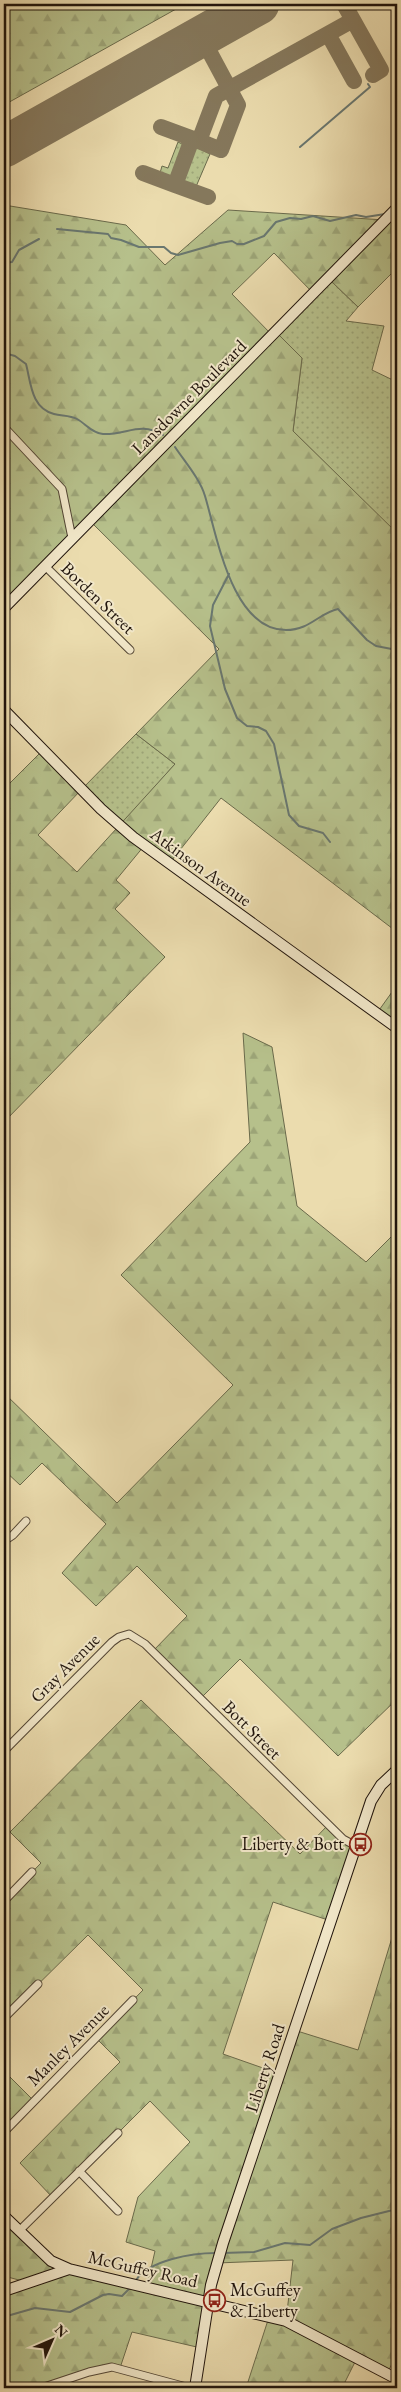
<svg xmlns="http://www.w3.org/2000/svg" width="401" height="2392" viewBox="0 0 401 2392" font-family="'EB Garamond',serif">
	<defs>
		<pattern id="grass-dots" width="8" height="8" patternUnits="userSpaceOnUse" patternTransform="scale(1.25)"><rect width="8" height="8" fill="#b6c08b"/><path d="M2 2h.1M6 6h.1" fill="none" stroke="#9ca477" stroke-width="1.8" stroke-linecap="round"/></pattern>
		<pattern id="forest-firs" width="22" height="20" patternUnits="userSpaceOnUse" patternTransform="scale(1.25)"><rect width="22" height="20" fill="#b6c08b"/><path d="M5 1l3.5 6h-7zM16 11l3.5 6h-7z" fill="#9ca477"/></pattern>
	</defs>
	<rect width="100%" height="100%" fill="#ebdcae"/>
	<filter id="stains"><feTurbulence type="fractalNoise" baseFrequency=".004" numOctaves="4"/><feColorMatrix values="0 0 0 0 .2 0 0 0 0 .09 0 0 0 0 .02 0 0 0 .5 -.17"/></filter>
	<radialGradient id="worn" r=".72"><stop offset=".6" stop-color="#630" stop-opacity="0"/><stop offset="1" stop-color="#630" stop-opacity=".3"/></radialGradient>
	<path fill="url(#grass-dots)" stroke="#6a6a4b" d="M178,142L184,145L172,177L160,173L162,166L168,168Z
		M196,147L210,154L195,189L183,183Z
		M329,279L358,307L346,321L384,326L372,370L397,382V524L392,529L293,431L302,358L276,332Z
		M136,734L175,764L120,826L82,789Z"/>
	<path fill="url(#forest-firs)" stroke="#6a6a4b" d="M4,4H185L4,105Z
		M4,205L126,225L165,265L228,210L385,220L397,208V268L358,307L329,279L314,294L274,253L232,294L272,335L276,332L302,358L293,431L397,533V932L221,798L169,864L144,846L116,880L130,893L115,909L165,957L4,1122V789L43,750L82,789L38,835L77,872L175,764L136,734L219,649L90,521L13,598L4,589Z
		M397,985V1028L377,1013Z
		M243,1033L272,1047L297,1206L366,1262L397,1231V1699L338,1756L240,1659L200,1699L152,1652L187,1616L137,1566L96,1606L62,1573L106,1524L42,1463L20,1485L4,1470V1393L117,1503L233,1385L121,1275L250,1142Z
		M141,1700L300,1854L328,1825L356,1846L331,1921L273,1902L223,2054L280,2074L294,2030L358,2050L397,1921V2355L387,2373L357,2358L342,2388H246L269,2317L286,2321L293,2260L217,2263L201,2348L132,2332L120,2368L111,2367L41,2388H4V2291L30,2283L4,2276V2216L52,2261L147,2286L155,2251L126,2242L138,2197L190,2142L150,2101L53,2198L20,2163L120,2062L96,2038L143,1990L88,1935L4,2018V1901L41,1863L10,1832Z
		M4,2071L34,2101L4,2132Z"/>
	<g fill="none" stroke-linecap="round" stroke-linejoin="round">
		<path stroke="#697770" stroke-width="2" d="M300,147L370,87L368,84
			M391,220L397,222
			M57,229L108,234L111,238L121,240L139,247H164L171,253L178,255L220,243L232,241L237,244H244L264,236L276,222L290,218L301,219L313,216L330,221L356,215L366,217L385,214
			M4,263L12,262L19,250L39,239
			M4,353L15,356L26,364C31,383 31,408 54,414C62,416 70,415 77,419C86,424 92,433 103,434C127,435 140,421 163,435
			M175,447C185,462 200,479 205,496C217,536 232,630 286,630C310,630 319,613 338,609L367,640L376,646L397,650
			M229,574L213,605L210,626L225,689L237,718L247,726L258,727L266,731L274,744L289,815L299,826L323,833L330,842
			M223,2253L254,2252L285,2243L310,2245L332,2229L361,2218L397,2209
			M136,2280C150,2260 192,2253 216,2253
			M4,2320L7,2316L35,2308L70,2312L103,2295L109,2294L122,2296L130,2288"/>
		<path stroke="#85785c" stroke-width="16" d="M344,4L381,70L373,75
			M328,34L354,81
			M161,127L199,141L216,96L353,20
			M199,141L221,150L238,105L201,36
			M143,173L175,185L192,139
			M175,185L208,197"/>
		<path stroke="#85785c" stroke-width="41" d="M4,147L259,4"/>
		<defs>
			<path id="street" d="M4,427L62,489L72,538
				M45,566L130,650
				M4,1541L13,1535L26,1521
				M4,1751L112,1642L119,1637L129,1634L145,1644L343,1839L356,1846
				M4,1901L32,1872
				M4,2018L38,1984
				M4,2132L133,2000
				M79,2171L118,2211
				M19,2231L118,2133
				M41,2388L89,2372L112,2367L190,2388"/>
			<path id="secondary" d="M4,608L397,208
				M4,710L101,809L133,837L397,1028
				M4,2216L51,2261L69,2269L286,2321L397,2379
				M4,2291L69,2269
				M195,2388L211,2285L223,2243L371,1801L381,1785L397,1770"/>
		</defs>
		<use href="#street" stroke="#524534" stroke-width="9"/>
		<use href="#secondary" stroke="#1f130b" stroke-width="12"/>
		<use href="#street" stroke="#f2e8ca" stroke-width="7"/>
		<use href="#secondary" stroke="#f2e8ca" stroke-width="10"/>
	</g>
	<defs>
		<symbol id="bus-ring" viewBox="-11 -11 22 22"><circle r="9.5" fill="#f2e8ca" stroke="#8f2418" stroke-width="1.5"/><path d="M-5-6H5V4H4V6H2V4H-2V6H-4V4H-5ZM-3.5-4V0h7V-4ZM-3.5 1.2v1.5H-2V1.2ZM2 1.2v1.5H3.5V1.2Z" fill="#8f2418"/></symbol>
	</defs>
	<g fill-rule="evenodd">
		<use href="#bus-ring" x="348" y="1832" width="25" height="25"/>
		<use href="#bus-ring" x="202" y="2288" width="25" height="25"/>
	</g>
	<g text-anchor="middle" stroke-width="4" stroke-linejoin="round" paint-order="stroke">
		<g font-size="18" fill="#1f130b" stroke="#f2e8ca">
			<text transform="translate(189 397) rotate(-45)" y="6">Lansdowne Boulevard</text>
			<text transform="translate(98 598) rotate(44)" y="6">Borden Street</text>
			<text transform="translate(201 867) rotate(36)" y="6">Atkinson Avenue</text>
			<text transform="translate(65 1668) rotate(-45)" y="6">Gray Avenue</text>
			<text transform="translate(252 1730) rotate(45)" y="6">Bott Street</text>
			<text transform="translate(68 2045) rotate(-45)" y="6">Manley Avenue</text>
			<text transform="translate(265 2068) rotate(-72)" y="6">Liberty Road</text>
			<text transform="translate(143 2269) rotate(13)" y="6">McGuffey Road</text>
		</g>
		<g font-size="18" fill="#1f130b" stroke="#f2e8ca" text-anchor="end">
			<text x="344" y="1850">Liberty &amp; Bott</text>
			<text x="230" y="2296" text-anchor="start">McGuffey<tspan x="230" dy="21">&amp; Liberty</tspan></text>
		</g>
	</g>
	<rect width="401" height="2392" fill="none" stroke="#ebdcae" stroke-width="20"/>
	<rect x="5" y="5" width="391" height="2382" fill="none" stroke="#1f130b" stroke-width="2.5"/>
	<rect x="10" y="10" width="381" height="2372" fill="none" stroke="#1f130b"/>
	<g transform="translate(52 2340) rotate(45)" stroke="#f2e8ca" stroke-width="4" paint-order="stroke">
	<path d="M0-4L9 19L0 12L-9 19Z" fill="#1f130b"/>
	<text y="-8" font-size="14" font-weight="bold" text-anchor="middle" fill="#1f130b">N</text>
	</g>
	<rect width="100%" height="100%" filter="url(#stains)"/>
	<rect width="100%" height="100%" fill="url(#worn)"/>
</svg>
